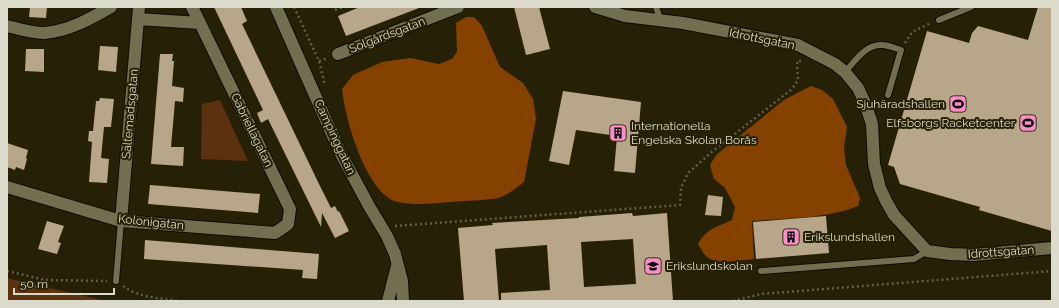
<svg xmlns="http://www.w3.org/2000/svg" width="1059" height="308" viewBox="0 0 1059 308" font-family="Raleway,sans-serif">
	<rect width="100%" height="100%" fill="#262106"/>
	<path fill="#5b310f" d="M220,100L248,161L201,159L202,104Z
		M7,278L106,301H7Z"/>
	<path fill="#844100" d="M466,17H474L482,26L500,67L523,83L533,99L536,119L524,182C517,187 507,196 498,198C484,201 467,200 452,202C435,203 416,206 398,202C366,195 345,118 342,89L353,75L382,62L410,58L439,64L452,59L457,52L456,23Z
		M811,86L822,90L833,99L847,127L844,147L846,165L860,198L858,206C826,219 786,218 752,221L754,259C742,260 721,264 710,259C704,256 701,249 698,244C707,228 717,227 732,220L735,207L725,188L714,179L710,165L716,155L784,100Z"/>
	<path fill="#b8a68a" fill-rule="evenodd" d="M30,7H47L46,18L29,17Z
		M214,7H241L247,21L242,24L319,184L331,208L335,206L338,212L339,211L349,231L335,238L322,213L321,227L268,119L261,123L257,113L263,110Z
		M360,7H419V8L346,36L338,16Z
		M514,7H539L550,49L526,55Z
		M1038,7H1052V231L979,210L980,207L900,184L894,167L888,165L927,31L969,43L972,33L978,26L1028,40Z
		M100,46L118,47L116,72L98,70Z
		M26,49H44V72L25,71Z
		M160,54H173L172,61H174L172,86L184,88L183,102L175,101L171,147H184L183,166L151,164Z
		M563,91L641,102L635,173L614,171L617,136L576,130L569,165L549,161Z
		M100,98L114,99L111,127H104L101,158L109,159L107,183L89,182L92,142L88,141L89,131H93L96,101H99Z
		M7,143L28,150L26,158L27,159L24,170L16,167L15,170L7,167Z
		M150,185L260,194L258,213L148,204Z
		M708,195L723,197L721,216L705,215Z
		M632,213L633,216L667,213L673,301H501V293L550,290L547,245L495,249L499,301H464L458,228L493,225L492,223L579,218V217ZM633,239L636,284L584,287L581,242Z
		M826,216L829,253L756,259L753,222Z
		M47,221L64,226L58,242L61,243L57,254L38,249Z
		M145,240L319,254L317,279L302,278L303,270L144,259Z"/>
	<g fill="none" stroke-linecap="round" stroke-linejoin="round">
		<defs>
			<path id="lane" d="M656,7L661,21
				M939,20L971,7
				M845,72C855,61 866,44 882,45C888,45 895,48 901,50L888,95
				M761,271L914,259L927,251
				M116,281L121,221"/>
			<path id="street" d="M192,7L200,23
				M276,7L340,152L369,206L387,236L395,254L402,281L403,301
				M595,7L625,16L683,23L798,45L835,64L845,72L858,88L865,103L872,124L874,164L880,188L886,201L894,215L927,251L950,254L974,255L1052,248
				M7,26C19,29 32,33 44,33C69,31 90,19 111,7
				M338,54L458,7
				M7,187L121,221L275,233L288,224L290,209L200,23L138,19
				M121,221L139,7
				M388,301L397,266"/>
		</defs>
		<use href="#lane" stroke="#0f0a00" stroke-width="8"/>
		<use href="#street" stroke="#0f0a00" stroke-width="14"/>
		<path stroke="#625e47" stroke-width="2.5" stroke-dasharray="2 3" stroke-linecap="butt" d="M294,7L319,61L325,85
			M335,10L344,7
			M905,43L912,32L931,23
			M319,61L328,58
			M395,226L680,205L681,188L688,173L713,151L792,89L798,80L797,61H801
			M7,271L45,280L107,281
			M123,286C139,298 160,298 179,301
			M733,301L761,294L1052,271"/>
		<use href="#lane" stroke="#726e50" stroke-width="6"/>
		<use href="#street" stroke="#726e50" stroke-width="12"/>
	</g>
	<defs>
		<symbol id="stadium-square" viewBox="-11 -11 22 22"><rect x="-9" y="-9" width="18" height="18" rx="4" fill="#f98fc8" stroke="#262106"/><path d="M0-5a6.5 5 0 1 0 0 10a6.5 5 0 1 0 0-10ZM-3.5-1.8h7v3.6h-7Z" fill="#111"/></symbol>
		<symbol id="building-square" viewBox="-11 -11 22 22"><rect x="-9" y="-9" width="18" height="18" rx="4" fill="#f98fc8" stroke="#262106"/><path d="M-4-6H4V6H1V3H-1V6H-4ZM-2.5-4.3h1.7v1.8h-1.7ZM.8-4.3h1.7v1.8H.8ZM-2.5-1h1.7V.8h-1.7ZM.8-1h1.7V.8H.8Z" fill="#111"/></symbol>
		<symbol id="school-square" viewBox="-11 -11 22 22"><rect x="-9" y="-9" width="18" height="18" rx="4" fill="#f98fc8" stroke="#262106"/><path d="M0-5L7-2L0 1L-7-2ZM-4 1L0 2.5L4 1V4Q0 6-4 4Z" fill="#111"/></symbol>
	</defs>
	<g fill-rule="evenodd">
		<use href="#stadium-square" x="948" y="94" width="20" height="20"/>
		<use href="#stadium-square" x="1018" y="113" width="20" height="20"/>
		<use href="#building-square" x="608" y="123" width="20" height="20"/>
		<use href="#building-square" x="781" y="227" width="20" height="20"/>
		<use href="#school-square" x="643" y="256" width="20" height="20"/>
	</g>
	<g text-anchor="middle" stroke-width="4" stroke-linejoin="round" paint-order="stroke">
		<g font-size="12" fill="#dcdaca" stroke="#262106">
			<text transform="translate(387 35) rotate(-21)" y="4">Solgårdsgatan</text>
			<text transform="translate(762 39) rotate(11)" y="4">Idrottsgatan</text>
			<text transform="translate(130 114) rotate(-85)" y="4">Saltemadsgatan</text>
			<text transform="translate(252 130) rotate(64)" y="4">Gabriellagatan</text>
			<text transform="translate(335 137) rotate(65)" y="4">Campinggatan</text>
			<text transform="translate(151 222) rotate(6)" y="4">Kolonigatan</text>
			<text transform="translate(1001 252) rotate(-4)" y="4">Idrottsgatan</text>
		</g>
		<g font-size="12" fill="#dcdaca" stroke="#262106" text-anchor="start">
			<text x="945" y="108" text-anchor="end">Sjuhäradshallen</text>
			<text x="1015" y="127" text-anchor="end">Elfsborgs Racketcenter</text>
			<text x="631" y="130">Internationella<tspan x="631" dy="14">Engelska Skolan Borås</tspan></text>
			<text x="804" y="241">Erikslundshallen</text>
			<text x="666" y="270">Erikslundskolan</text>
		</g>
	</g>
	<rect width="1059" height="308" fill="none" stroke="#dcdaca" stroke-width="16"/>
	<path d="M14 288v6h100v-6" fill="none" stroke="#dcdaca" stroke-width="2"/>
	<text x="20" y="288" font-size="12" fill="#dcdaca" stroke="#262106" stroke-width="3" paint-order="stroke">50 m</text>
</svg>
